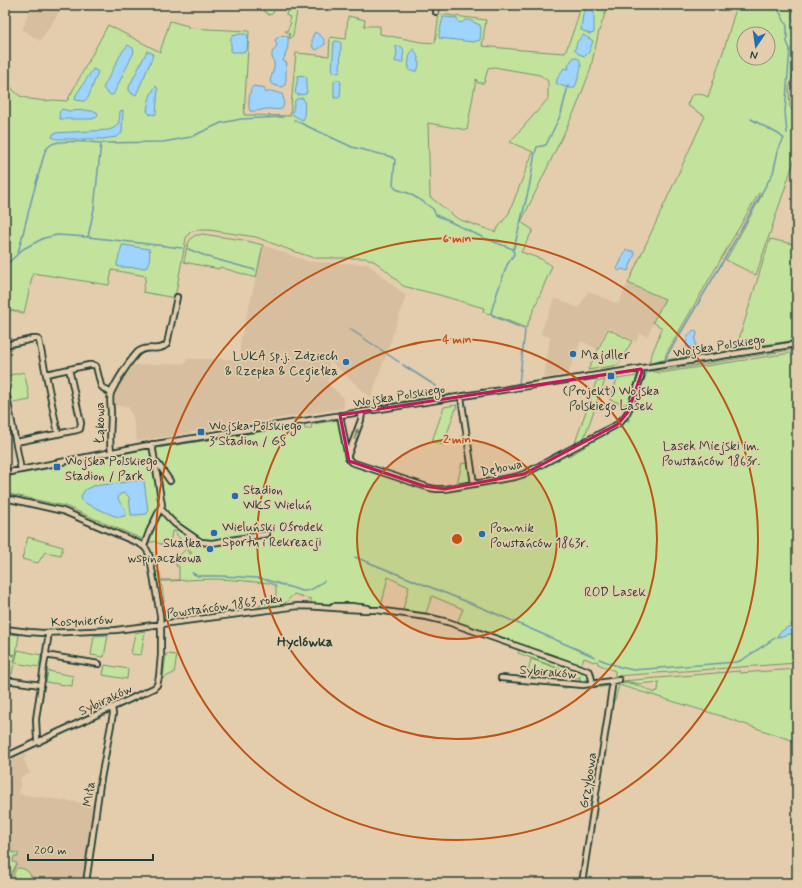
<svg xmlns="http://www.w3.org/2000/svg" width="802" height="888" viewBox="0 0 802 888" font-family="Mynerve,sans-serif">
	<rect width="100%" height="100%" fill="#e4cdad"/>
	<filter id="ink" filterUnits="userSpaceOnUse"><feTurbulence type="fractalNoise" baseFrequency=".025" numOctaves="2"/><feDisplacementMap in="SourceGraphic" scale="8" xChannelSelector="R" yChannelSelector="G"/><feConvolveMatrix kernelMatrix="1 2 1 2 8 2 1 2 1" color-interpolation-filters="sRGB"/></filter>
	<g filter="url(#ink)">
		<path fill="#d6be9f" d="M34,5H64L40,41L22,29L26,23L24,21Z
			M263,245L310,262L368,264L406,296L371,398L329,360L328,384L343,397L344,408L137,441L133,418L128,407L114,405L117,387L134,365L186,363L187,359H240V342L256,278Z
			M628,283L666,299L647,336L640,333L636,342L607,327L597,349L581,341L568,374L544,378L550,337L540,334L555,298L579,308L588,291L618,304Z
			M25,754L27,757L23,758L30,773L21,777L19,794L97,805L84,883H5V763Z"/>
		<path fill="#c3e39c" stroke="#719068" fill-rule="evenodd" d="M257,5H272L274,7V11L272,14L269,15L262,9H257Z
			M294,5H298L293,35L290,39L289,36L290,34L285,31H287L291,23L289,21L290,17L286,15L287,12L289,11H293Z
			M581,5H608L599,31L590,71L576,108L521,222L533,230L521,252L541,259L552,266L526,328L491,314L483,312L484,308L436,294L407,287L403,286C393,277 379,261 366,258H314L290,250L256,237L209,230H196L190,232L186,238L175,298L143,292L146,276L112,270L109,285L33,273L24,313L5,309V75L13,90L20,96L30,99L45,101L53,100L67,101L108,25L160,52L170,21L188,26V28L249,31L244,115L290,116L296,53L329,56L330,37L346,39L348,16L365,20L364,26H380V34L421,42L435,43L439,14L486,20L482,46L522,50L565,53L576,24ZM494,67L540,75L548,81V99L510,142L533,152L509,213L495,232L458,219L430,197L428,123L467,130L476,79L478,83H484L488,68Z
			M737,5H794L792,17L797,27V60L789,89L790,107L797,117V152L756,275L726,260L762,195L759,193L666,354L665,360L649,362L662,328L653,322L665,299L628,283L705,116L687,105L691,96L698,93L708,97L724,49ZM744,34H768V58H744Z
			M202,234L243,240L263,245L256,278L220,267L219,269L184,262C186,254 186,239 196,235C198,235 200,235 202,234Z
			M770,239L797,245V340L736,349Z
			M608,329L632,341L618,365L588,370Z
			M797,346V349L661,371L651,370Z
			M717,352L718,355L654,365L653,362Z
			M797,352V663L615,676V671L598,664V662L595,661L594,662L584,658L580,666L457,623L463,609L432,596L426,613L403,610L409,587L388,577L381,607L353,605L311,604V599L294,594L284,604L277,606L258,609L260,605L276,602V586L270,583C251,582 232,579 214,579C196,579 179,581 161,581L164,602L162,601L159,599L155,573L157,572H160L161,580H179V566H176V559L187,548L190,554L192,553L177,535L175,531H172L171,538L165,544H160L155,541L154,542H150L148,541C151,529 158,518 164,508L158,466C158,459 155,454 157,448L304,425L305,429H311L312,424L339,420L341,423L346,458L347,461L351,465L432,490L526,475L564,455V456L567,454L569,457L571,455L570,453L572,454L585,447L584,444L620,425L625,420L629,421V419L627,417L641,384L645,372L651,371L660,373Z
			M24,372L30,400L12,403L6,376Z
			M637,376L628,405L610,400L617,379Z
			M605,380L584,438L575,443L596,382Z
			M446,394L445,397L374,408V406Z
			M457,405L443,445L432,441L444,407Z
			M148,447L149,448L68,464L148,449L151,452L160,501L159,507L145,538L142,539L65,506L5,493V477L51,468H53L54,470L60,469L61,465L68,463Z
			M462,463L470,464L472,481L457,484Z
			M28,537L63,547L61,555L45,552L38,563L22,559Z
			M168,609L169,613H175V619L167,620L164,618L162,610Z
			M145,631L141,655L131,654L135,633Z
			M5,633L19,635L16,655L5,653Z
			M108,635L104,657L91,655L94,636Z
			M519,649L586,672H588L590,677L586,680L580,681V676L579,678L528,673L531,659L568,672L518,653Z
			M18,650L41,655L39,667L15,663Z
			M5,654L15,656L12,674L5,673Z
			M166,654L177,655L174,673L163,678Z
			M105,665L128,669L127,679L103,675Z
			M797,669V742L718,715L619,685L615,700H612L614,683C628,680 643,687 655,693L656,691H658L659,682L640,684L623,681L740,671V673Z
			M48,671L73,676L72,686L46,682Z
			M506,680L564,685L608,683L611,686C596,688 581,688 566,687V688L544,685L505,682Z
			M9,852L18,853V857L14,856L13,862L17,863C14,870 8,875 13,883H5V875Z
			M18,868C28,868 31,875 34,883C28,883 14,886 14,876C13,872 16,870 18,868Z"/>
		<path fill="#9ed4fd" stroke="#6b98ad" d="M587,8L591,9L594,11V33L590,34L581,30L583,14Z
			M443,17L457,18V20L460,23L463,22L465,20H469L480,25L481,30L480,40L474,42L439,38V34Z
			M315,32C320,35 325,38 325,44L317,50L313,48C312,42 311,37 315,32Z
			M240,34H246L248,36L247,50L243,52H231V50C232,45 229,41 232,36Z
			M284,35L288,37C289,46 286,53 283,61L287,63C285,71 287,78 285,85L283,87C277,86 273,86 270,81L274,68V62L272,57V53L277,45L275,40L278,37Z
			M583,35L590,39L593,41L589,52L585,56C581,55 577,54 575,50L577,42Z
			M336,41L340,42L341,44L340,71L339,73L333,72L332,71L334,42Z
			M128,45L133,48L134,52L113,95C108,95 106,92 103,88L122,52Z
			M396,46C408,46 402,53 403,62H396L395,61L397,54Z
			M413,49H414C418,56 421,63 417,71H410C407,65 409,54 413,49Z
			M147,51L152,53L153,55L151,61L136,95L132,94L129,90V87Z
			M574,57L577,58L580,60C580,62 581,64 581,67C581,69 576,85 575,88C568,89 562,86 556,83L558,77L564,68L569,69L568,65Z
			M93,69L97,71L98,72L88,98L84,101L75,100L76,95Z
			M299,75L305,76L307,78L306,88L307,92L306,94L298,95L295,93L298,76Z
			M336,80H339L341,82L340,97L338,98H334V81Z
			M156,86L158,89L156,113L155,115L151,114L150,115L147,111C148,103 150,93 156,86Z
			M254,86L258,87H262L265,88V91L266,93L271,91L282,94C284,99 285,103 282,109C276,111 272,108 266,109C260,110 256,112 250,111C247,104 250,96 251,88Z
			M303,98C306,104 304,112 304,119L302,120L293,115L292,113L295,100L297,99Z
			M62,109L69,111L86,110L97,112L98,114L97,117L92,119H60L59,113Z
			M123,110L122,133L117,137L102,139H56L52,137L54,133L109,130C120,126 119,122 120,111Z
			M122,245H124L149,249C151,254 149,264 146,268L120,267L117,266V263Z
			M626,250L633,251L635,254L628,271L622,269L619,271L617,269Z
			M694,330L696,331L697,334L695,340C698,347 693,349 687,347C685,341 688,334 694,330Z
			M142,480L144,481L148,511L147,514L136,515H131L129,497L125,493L120,494L118,498L119,501C123,507 128,509 125,516L119,517L112,515L87,504L82,500L81,497L84,491L86,489L93,486Z
			M797,621V635L790,634L778,637V635L779,633Z"/>
		<g fill="none" stroke-linecap="round" stroke-linejoin="round">
			<path stroke="#6b98ad" stroke-width="1.5" d="M776,5L787,26V42L790,49L785,112L787,133
				M751,119L780,135L783,138
				M294,120L352,147L392,157L395,160L393,185L396,189L408,193L422,201L433,209L436,215L484,238L513,249L514,254L507,265L495,299L491,313L493,316L524,329L525,331L519,384
				M88,237L94,209L101,143L163,142L191,137L221,123L241,119L283,117
				M514,248L529,188L535,153L537,147L546,145L561,114L568,86
				M188,249L211,258L255,270
				M18,253L32,198L45,151C47,148 50,144 55,143C66,140 89,142 101,143
				M5,266L23,249L44,238L57,235L88,237L182,248
				M350,329L399,362
				M736,351L797,341
				M723,353L732,352
				M666,361L717,354
				M653,363L665,361L668,354L722,263L773,173L777,156L778,150L784,138
				M403,365L436,386
				M642,365L650,364
				M624,368L636,366
				M657,369L797,347
				M592,373L614,369
				M577,375L589,373
				M560,378L561,377
				M551,379L555,378
				M533,382L547,380
				M525,383L529,382
				M506,386L521,383
				M488,389L498,387
				M480,390L483,389
				M450,394H451
				M456,394L473,391
				M631,412L647,372
				M355,557L485,609L595,657
				M192,573L198,576H220L258,578L267,580L302,591C311,592 317,586 324,581
				M599,659L620,667L633,670L737,662L742,660L778,636"/>
			<defs>
				<path id="minor" d="M436,12L437,5
					M5,345L33,339H37L39,340L58,434
					M46,374L89,365H94L96,366L101,386L103,388L111,393
					M5,387L21,470
					M461,397L474,484
					M340,415L348,458L351,462L430,488L436,489H445L515,477L524,474L618,424L626,415L630,407L641,377V369
					M16,442L77,430L80,429L81,423L69,369
					M111,452C109,439 111,426 111,413C111,406 109,399 111,393C116,382 128,363 136,354C138,351 141,350 144,349C152,347 161,351 167,344L177,297
					M348,455L361,420L362,412
					M156,462L159,465L170,481
					M5,473L143,446L797,344
					M5,498L63,511L138,543C146,547 148,550 150,558L160,615L161,631V655L159,677L157,685L154,688L5,757
					M161,510L163,511L168,517L175,524L201,542L212,543L267,534
					M144,546L149,532L162,505L152,444
					M333,606H351L368,608
					M377,610L427,617L448,622L586,670L590,672L593,684
					M5,629L29,632L43,633L116,630L298,606C325,606 353,611 380,610
					M45,655L99,664
					M501,678L583,685L619,680
					M5,680L41,685
					M39,742L37,739L36,719L48,639V633
					M86,883L100,784L113,714L112,708
					M582,883L608,715L612,687L611,681"/>
			</defs>
			<use href="#minor" stroke="#1f3d34" stroke-width="8"/>
			<use href="#minor" stroke="#e4cdad" stroke-width="4.5"/>
		</g>
		<defs><path id="oneway-solid" d="M-6-.8H1V-3.2L6.5 0L1 3.2V.8H-6Z"/></defs>
		<use fill="#787e6a" href="#oneway-solid" transform="translate(356 434) rotate(-69)"/>
	</g>
	<path fill="none" stroke="#c2185b" stroke-width="3" stroke-linejoin="round" d="M641,369L642,372L628,412L618,424L524,474L445,489L424,486L349,461L340,415Z"/>
	<circle cx="457" cy="539" r="100" fill="#c05314" fill-opacity=".12"/>
	<g fill="none" stroke="#c05314" stroke-width="2">
		<circle cx="457" cy="539" r="100"/>
		<circle cx="457" cy="539" r="200"/>
		<circle cx="457" cy="539" r="301"/>
	</g>
	<g fill="#1f6fb2" stroke="#e4cdad" stroke-width="1.5">
		<circle cx="573" cy="354" r="4"/>
		<circle cx="346" cy="362" r="4"/>
		<rect x="607" y="372" width="8" height="8" rx="2"/>
		<rect x="197" y="428" width="8" height="8" rx="2"/>
		<rect x="53" y="463" width="8" height="8" rx="2"/>
		<circle cx="235" cy="496" r="4"/>
		<circle cx="214" cy="533" r="4"/>
		<circle cx="482" cy="534" r="4"/>
		<circle cx="210" cy="549" r="4"/>
	</g>
	<g text-anchor="middle" stroke-width="3.5" stroke-linejoin="round" paint-order="stroke">
		<g font-size="13" fill="#1f3d34" stroke="#e4cdad">
			<text transform="translate(719 345) rotate(-9)" y="5">Wojska Polskiego</text>
			<text transform="translate(399 395) rotate(-9)" y="5">Wojska Polskiego</text>
			<text transform="translate(99 423) rotate(-90)" y="5">Łąkowa</text>
			<text transform="translate(501 467) rotate(-12)" y="5">Dębowa</text>
			<text transform="translate(224 605) rotate(-8)" y="5">Powstańców 1863 roku</text>
			<text transform="translate(82 620) rotate(-3)" y="5">Kosynierów</text>
			<text transform="translate(548 671) rotate(5)" y="5">Sybiraków</text>
			<text transform="translate(105 699) rotate(-25)" y="5">Sybiraków</text>
			<text transform="translate(587 780) rotate(-81)" y="5">Grzybowa</text>
			<text transform="translate(88 794) rotate(-82)" y="5">Miła</text>
		</g>
		<g font-size="13" fill="#1f3d34" stroke="#e4cdad" text-anchor="start">
			<text x="581" y="359">Majdller</text>
			<text x="338" y="360" text-anchor="end">LUKA sp.j. Zdziech<tspan x="338" dy="15">&amp; Rzepka &amp; Cegiełka</tspan></text>
			<text x="611" y="395" text-anchor="middle">(Projekt) Wojska<tspan x="611" dy="15">Polskiego Lasek</tspan></text>
			<text x="209" y="430">Wojska Polskiego<tspan x="209" dy="15">3 Stadion / GS</tspan></text>
			<text x="65" y="465">Wojska Polskiego<tspan x="65" dy="15">Stadion / Park</tspan></text>
			<text x="243" y="494">Stadion<tspan x="243" dy="15">WKS Wieluń</tspan></text>
			<text x="222" y="531">Wieluński Ośrodek<tspan x="222" dy="15">Sportu i Rekreacji</tspan></text>
			<text x="490" y="532">Pomnik<tspan x="490" dy="15">Powstańców 1863r.</tspan></text>
			<text x="202" y="547" text-anchor="end">Skałka<tspan x="202" dy="15">wspinaczkowa</tspan></text>
		</g>
		<g font-size="13" fill="#274539" stroke="#e4cdad">
			<text x="711" y="450">Lasek Miejski im.<tspan x="711" dy="15">Powstańców 1863r.</tspan></text>
			<text x="615" y="596">ROD Lasek</text>
		</g>
		<g font-size="14" font-weight="bold" fill="#1f3d34" stroke="#e4cdad">
			<text x="305" y="646">Hyclówka</text>
		</g>
	</g>
	<circle cx="457" cy="539" r="6" fill="#c05314" stroke="#e4cdad" stroke-width="2"/>
	<g font-size="12" text-anchor="middle" font-weight="bold" fill="#c05314" stroke="#e4cdad" stroke-width="3.5" stroke-linejoin="round" paint-order="stroke">
		<text x="457" y="242">6 min</text>
		<text x="457" y="343">4 min</text>
		<text x="457" y="443">2 min</text>
	</g>
	<rect width="802" height="888" fill="none" stroke="#e4cdad" stroke-width="20"/>
	<rect x="10" y="10" width="782" height="868" fill="none" stroke="#1f3d34" stroke-width="1.5" filter="url(#ink)"/>
	<g transform="translate(756 46) rotate(193)"><circle r="19" fill="#e4cdad" stroke="#95937d"/>
	<path d="M0-3L7 15L0 10L-7 15Z" fill="#1f6fb2"/>
	<text y="-6" font-size="11" font-weight="bold" text-anchor="middle" fill="#1f3d34">N</text>
	</g>
	<path d="M28 854v6h125v-6" fill="none" stroke="#1f3d34" stroke-width="2"/>
	<text x="34" y="854" font-size="12" fill="#1f3d34" stroke="#e4cdad" stroke-width="3" paint-order="stroke">200 m</text>
</svg>
